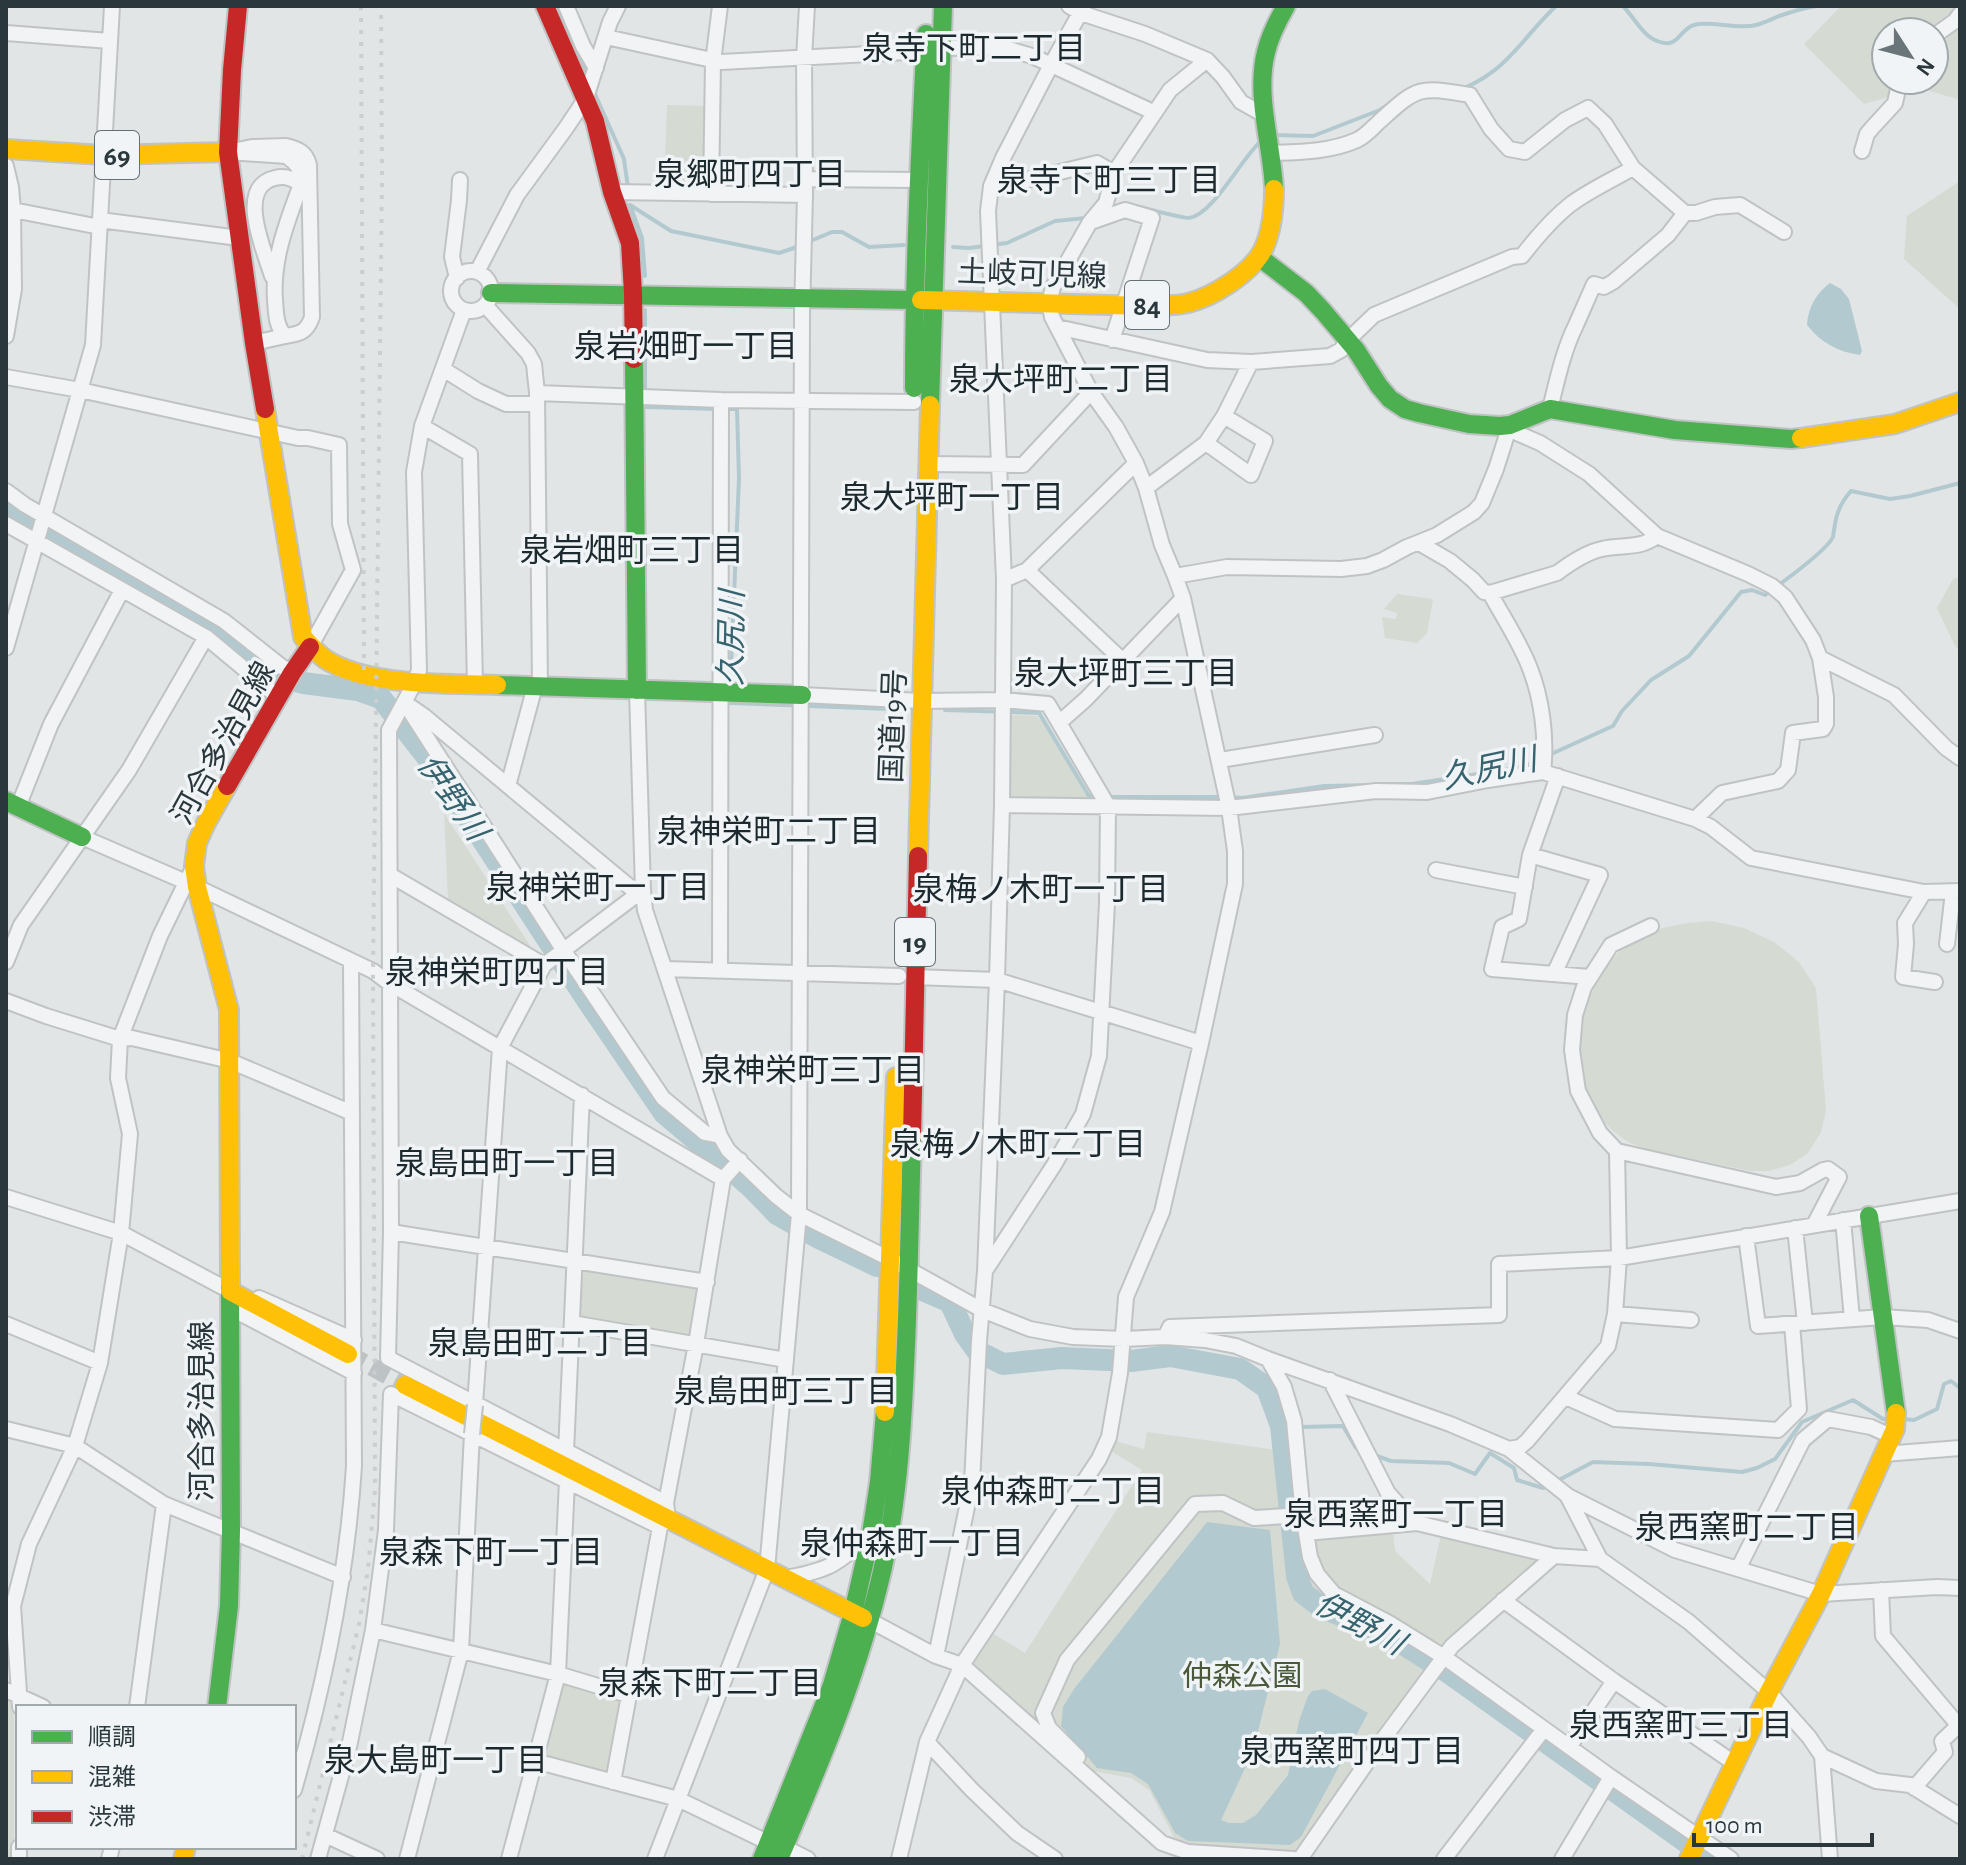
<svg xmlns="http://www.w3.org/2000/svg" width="1966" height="1865" viewBox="0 0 1966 1865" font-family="'Alegreya Sans','Noto Sans JP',sans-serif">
	<rect width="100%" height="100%" fill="#e2e5e6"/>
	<path fill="#d5dad2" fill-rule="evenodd" d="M1841,6H1960V100L1920,88L1864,104L1804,44ZM1886,32H1934V80H1886Z
		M667,105L704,106L709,110L708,188L664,187Z
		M1960,181V309L1904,259L1907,216Z
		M1960,577V651L1955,646L1937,608L1953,579Z
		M1397,594L1433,599L1427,633L1417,643L1385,638L1382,617L1396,619L1397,613L1384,609Z
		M1011,715L1037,716L1045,725L1092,803L1013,801L1008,797Z
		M444,813L531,947L535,955L448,899Z
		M1712,921L1744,928L1774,942L1799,962L1816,988L1826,1111L1821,1132L1808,1153L1790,1165L1769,1171H1750C1728,1166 1707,1162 1685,1157C1661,1152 1636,1150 1617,1134C1601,1121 1588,1104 1583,1084C1571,1038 1588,977 1626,946C1650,927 1683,923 1712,921Z
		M581,1269L697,1285L700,1288L693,1336L690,1338L583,1320L579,1315Z
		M1147,1432L1277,1450L1288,1537L1393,1532L1395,1551L1430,1584L1441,1535L1536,1555L1537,1565L1446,1646L1308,1841L1294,1852L1196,1848L1177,1843L1149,1790L1131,1778L1088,1770L971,1664L992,1633L1025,1653L1142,1470L1111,1451L1115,1441L1144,1449Z
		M563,1683L623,1699L609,1772L605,1775L545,1759L542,1755L559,1686Z
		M6,1694L10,1696L14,1703V1859H6Z"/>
	<path fill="#b2cacf" d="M1830,283L1841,289L1849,299L1862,351L1860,355C1838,352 1820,342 1807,325C1808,308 1816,293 1830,283Z
		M1207,1522L1270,1530L1280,1644L1253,1751L1221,1820L1229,1823H1243L1256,1815L1288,1775L1299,1721L1308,1696L1312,1691L1325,1689L1368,1713L1301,1837L1290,1845L1188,1841L1175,1833L1148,1784L1131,1773L1097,1768L1061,1726L1063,1707L1074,1689Z"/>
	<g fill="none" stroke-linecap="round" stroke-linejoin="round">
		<path stroke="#b2cacf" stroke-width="4" d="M1623,6C1633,16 1643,36 1657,41C1679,50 1679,29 1694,25C1710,20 1737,30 1756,25C1764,23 1772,19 1779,16C1791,12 1804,8 1816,6
			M1464,88C1509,69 1523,37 1556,6
			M594,92L624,159L628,188
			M1273,135L1313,136L1380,110L1389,104
			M630,205L671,231L779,253L800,246
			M630,205L642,238L645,276
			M1139,207C1149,209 1182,218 1189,218C1213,215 1242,157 1262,140
			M808,242L832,232H842L869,247L904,245
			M953,247L969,248L1007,243L1055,221L1086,218
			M645,310V407L717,409
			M726,409H737L739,478L730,689
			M730,698V703L889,709
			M945,710L1039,713L1089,796H1097
			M1549,755L1613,726L1622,711L1651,680L1689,656L1741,592L1752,590L1765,595C1780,584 1826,552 1833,537C1833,536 1835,525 1835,524C1837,510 1842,501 1851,491L1890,499L1910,496L1960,483
			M1381,784H1412L1523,767L1541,758
			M1106,797H1221
			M1230,797L1242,798L1324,786L1372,785
			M1903,1419L1914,1420L1937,1409L1944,1384L1951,1381L1960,1388
			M1281,1426H1291
			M1300,1427L1343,1426L1356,1448L1362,1450
			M1374,1455L1391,1461L1449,1463L1475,1474L1490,1453L1514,1468L1517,1480L1543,1488L1547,1486
			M1555,1482L1593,1462L1649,1464L1742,1472L1757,1468L1775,1459L1802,1422L1853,1400L1883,1419H1890"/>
		<path stroke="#b2cacf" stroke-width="22" d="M556,6L584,70
			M6,508L11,513L76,544L218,631L277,676L303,683L358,690L381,698L437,770L587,1000L664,1113L750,1186L777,1214L815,1236L877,1266
			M920,1289L950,1302L965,1334L977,1351L1003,1364L1062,1358L1131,1361L1170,1356L1240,1369L1267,1388L1281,1426L1297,1576L1303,1593L1321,1607L1387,1634L1449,1673L1710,1859"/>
		<path stroke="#bdc2c4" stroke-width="18" stroke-dasharray="18 9" stroke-linecap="butt" d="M348,1354L405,1385"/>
		<defs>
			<path id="street" d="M566,6L583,46L596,68
				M1069,6L1081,13L1145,34L1207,60L1223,77L1241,102L1266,116
				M6,33L110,41
				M1934,36L1955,21L1960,14
				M606,37L721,62L926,51
				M942,48L1002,47L1032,56L1153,112
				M286,146C298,149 306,152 309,165L312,317C307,332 300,334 285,336C276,326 276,314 275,300C272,259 287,222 301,184C302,170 297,163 286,156L228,152L252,147Z
				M1862,151L1867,134L1872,128L1895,103L1900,80
				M1271,153C1300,152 1330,152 1357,140C1366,136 1374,126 1381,120C1419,85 1421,87 1470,95L1491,129L1509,149L1525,152L1565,120L1588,108L1605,124L1633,168L1685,213H1696L1715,207L1740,205L1784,232
				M6,166L11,187L13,210L14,289L6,336
				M805,179L918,180
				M991,186L1019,182L1097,163L1114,173
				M612,192L805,195
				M711,194L713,62L720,6
				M13,210L100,227
				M100,220L239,238
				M1091,222L1125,210L1152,218L1112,340
				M451 291a20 20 0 1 1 40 0a20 20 0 1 1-40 0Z
				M477,272L517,195L566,128L586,98L610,22L618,6
				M272,276C265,252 235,187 275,178C286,175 298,180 304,188
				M457,278L452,257L459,200L460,180
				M485,305L528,353L534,364L537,393L540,687
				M464,310L422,426L414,472L419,670L415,682L389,730L391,1232L388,1358L666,1503
				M1057,327L1207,360L1251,362L1330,356L1341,350L1347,341L1374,315L1512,257L1522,256C1536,238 1553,218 1571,204C1590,190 1612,180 1633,168
				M254,343L285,336
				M443,369L478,391L506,404H536
				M6,377L80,390L298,438H308L339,445L340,524L353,570L310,647
				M537,393L721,400L914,402
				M1550,409C1557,381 1563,351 1576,325C1582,311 1588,298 1594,284L1604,287L1613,282L1668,235L1685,213
				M1510,425L1517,433L1540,443L1589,474L1657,536L1748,574L1772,586L1785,597L1813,640L1820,658L1826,697V724L1823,729L1793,733L1788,770L1778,781L1722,793L1695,819
				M422,426L470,454L475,685
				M1206,443L1251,475L1265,441L1224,416
				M929,464L1023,465L1091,392
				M1146,488L1206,443L1224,416L1251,362
				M6,491L25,505L224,621L281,666L292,673
				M6,524L206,637L278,697
				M1419,543L1450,561L1473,580L1484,592L1490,593
				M1027,570L1122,660
				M1175,576L1162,545L1146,488L1136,463L1116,427L1091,392L1052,317L1049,303L1053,287L1090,222L1106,203L1114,173L1170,90L1207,60
				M1004,580L1027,570L1136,463
				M6,648L93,345L112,6
				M1820,658L1894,695L1946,748L1960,758
				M637,690L643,890L645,910L720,1136L728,1150L776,1196L799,1214L890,1259L982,1310L1030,1329L1073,1337L1124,1339L1165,1337L1205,1340L1236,1346L1268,1359L1450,1424L1509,1449L1568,1496L1675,1550L1821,1594L1937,1587L1960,1588
				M802,695L921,701L1003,700L1048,704L1108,806L1107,903L1099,1056L1083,1114L1054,1165L985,1271
				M404,702L564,951L663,1098L705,1133L720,1136
				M411,707L424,716L631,888L643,890
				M1060,722L1086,699L1183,598
				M1220,760L1375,735
				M1543,772C1547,738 1542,698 1529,666C1519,641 1503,617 1490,593L1557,573C1569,564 1587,552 1602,549C1622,544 1639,550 1657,536
				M1558,776L1530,855L1519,919L1502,927L1492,969L1590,977
				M508,786L535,686
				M1002,805L1229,808L1376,791L1427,792L1488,780L1543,772L1695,819L1711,827L1751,858L1924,892L1960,891
				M18,807L51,724L122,590
				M82,837L186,882
				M1530,855L1600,875L1554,974
				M1436,870L1525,887
				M390,875L544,965
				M197,887L373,971L389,983L723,1179
				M1924,892L1905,923L1906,944L1903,977L1935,982
				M1651,926L1611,945L1584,987L1575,1015L1572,1050L1578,1091L1600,1133L1617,1151L1776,1187L1800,1183L1823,1170L1828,1169L1839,1177L1814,1225
				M1947,944L1953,892
				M6,962L21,925L129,770L206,637
				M666,969L899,976
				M720,970L721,400
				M914,977L997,980L1201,1043
				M6,1001L46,1016L120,1039L132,1038L230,1061L352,1113
				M6,1197L121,1233L230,1291
				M1843,1220L1852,1319
				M1795,1228L1805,1323
				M391,1232L707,1282
				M1746,1236L1758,1326L1883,1317L1928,1320L1960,1331
				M259,1298L354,1340
				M230,1308L354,1373
				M1615,1314L1691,1320
				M572,1323L786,1360
				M6,1324L100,1363
				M1165,1337L1170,1327L1499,1315V1264L1619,1258L1960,1201
				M1268,1359L1284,1387L1294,1421L1303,1515L1310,1557L1317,1574L1334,1594L1389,1623L1444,1657L1611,1777L1731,1859
				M1330,1380L1388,1493L1403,1510L1417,1523
				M1566,1397L1615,1419L1778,1430L1799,1409L1792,1324
				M475,1405L500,1048L544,965L643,890
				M6,1429L75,1446L164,1504L343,1577
				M1509,1449L1520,1447L1527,1441L1608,1346L1615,1314L1619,1258L1617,1151
				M566,1452L582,1095
				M1884,1454L1960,1448
				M1568,1497L1600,1559L1689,1622L1769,1692L1809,1737L1822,1756L1876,1781L1910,1785L1960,1816
				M1306,1533L1417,1523L1554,1556L1600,1559
				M1738,1569L1803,1440L1828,1419L1871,1427L1893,1437
				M786,1578C830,1570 836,1565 869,1535
				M1881,1590L1883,1636L1959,1726
				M1503,1600L1614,1681L1734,1763
				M869,1620L936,1656L962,1665L1162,1843L1188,1852L1294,1859
				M373,1630L558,1674L628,1695
				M936,1656L972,1483L979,1341L985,1271L997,980L1002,805L1004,580L988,211L991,186L1003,158L1051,65L1084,6
				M6,1690L43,1707
				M20,1707L13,1606L29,1544L75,1446L100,1363L121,1233L130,1134L118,1078L120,1039L160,936L194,866
				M137,1707L164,1504
				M927,1742L972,1790L1017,1833L1055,1859
				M1569,1747L1614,1681
				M1822,1756L1830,1859
				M1078,1757L1049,1728L1043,1713L1067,1660L1195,1504L1223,1503L1254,1518L1303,1515
				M535,1761L678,1799L769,1843
				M613,1782L660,1527L668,1518L666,1503L696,1344L723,1179L740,1160
				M1914,1788L1945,1752L1942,1741L1960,1724
				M294,1790C325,1684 347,1576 354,1466L351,962
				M325,1835L377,1859
				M784,1847L808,1859
				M19,1859V1847
				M109,1859L112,1847
				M318,1859L349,1747L373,1630L386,1530L391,1394L660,1527
				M407,1859L461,1651L472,1434
				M509,1859L558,1674L567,1481
				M655,1859L767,1569L799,1214L802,313L805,195L804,58L807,6
				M899,1859L927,1742L962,1665L1099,1459L1109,1437L1120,1373L1126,1297L1162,1212L1201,1043L1235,884V851L1229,808L1183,598L1175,576L1227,567L1341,569L1367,566L1383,560L1407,547L1437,535L1474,512L1482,503L1496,469L1510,425
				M1300,1859L1381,1742L1452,1646L1554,1556
				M1444,1859L1544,1729
				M1562,1859L1611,1777"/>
			<path id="fast" d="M1274,189C1272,144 1255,96 1266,52C1270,35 1278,20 1286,6
				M1259,257L1306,293L1323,311L1356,350L1379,386L1390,399L1405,409L1419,413L1469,424L1500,426L1510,425L1550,409L1675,430L1791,439L1801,438
				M491,293L914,300
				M634,359L637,690
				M914,388C914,270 920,152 926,34
				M930,405L943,6
				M497,685L802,695
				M6,801L82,837
				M1869,1216L1896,1413
				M217,1707L229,1606L231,1531L230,1285
				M762,1859L832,1685L853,1613L871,1534L879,1482L885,1412
				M779,1859C820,1763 860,1670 883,1567C899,1494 903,1418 906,1344C909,1275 910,1206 912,1137"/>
			<path id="slow" d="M6,149L103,155L228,152
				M921,300L1145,306C1159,306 1174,306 1188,303C1213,297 1251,273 1263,250C1272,231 1274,209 1274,189
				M265,409L303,637C310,645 317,653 325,659C367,687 447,683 497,685
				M1801,438L1895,424L1960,402
				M227,786L206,823L197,843L194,866L197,887L229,1010L230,1285
				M918,856L930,405
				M230,1291L348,1354
				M405,1385L863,1618
				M885,1412L896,1077
				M183,1859L186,1847
				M1689,1859L1769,1692L1821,1594L1895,1429L1896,1413"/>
			<path id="jam" d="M238,6L232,70L228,152L254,343L265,409
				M545,6L595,121L612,192L630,243L633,293L634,359
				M227,786L292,673L310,647
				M912,1137L918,856"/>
		</defs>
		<use href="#street" stroke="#c0c3c4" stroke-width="18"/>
		<use href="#fast" stroke="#c0c3c4" stroke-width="22"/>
		<use href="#slow" stroke="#c0c3c4" stroke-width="22"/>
		<use href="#jam" stroke="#c0c3c4" stroke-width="22"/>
		<use href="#street" stroke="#f1f3f4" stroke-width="14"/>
		<use href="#fast" stroke="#4caf50" stroke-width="18"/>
		<use href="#slow" stroke="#ffc107" stroke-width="18"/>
		<use href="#jam" stroke="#c62828" stroke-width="18"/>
		<path stroke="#cbcdce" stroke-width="4" stroke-dasharray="4 8" stroke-linecap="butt" d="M361,6L364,674
			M302,1859L359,1624L368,1569L375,1490L373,971L382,177L381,6"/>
		<defs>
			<path id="street-bridge" d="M472,1434L475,1405"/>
		</defs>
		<use href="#street-bridge" stroke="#c0c3c4" stroke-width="18" stroke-linecap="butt"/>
		<use href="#street-bridge" stroke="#f1f3f4" stroke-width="14"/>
	</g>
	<g text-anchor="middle" stroke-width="7" stroke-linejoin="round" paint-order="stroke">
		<g fill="#f0f4f6" stroke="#657075" stroke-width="2">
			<rect x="95" y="131" width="44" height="48" rx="6"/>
			<rect x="1125" y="281" width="44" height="48" rx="6"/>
			<rect x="895" y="918" width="40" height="48" rx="6"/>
		</g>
		<g font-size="28" font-weight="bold" fill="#2a383e">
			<text x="117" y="165">69</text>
			<text x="1147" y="315">84</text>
			<text x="915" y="952">19</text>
		</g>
		<g font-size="30" fill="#2a383e" stroke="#f0f4f6">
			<text transform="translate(1032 274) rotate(2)" y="10">土岐可児線</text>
			<text transform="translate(893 726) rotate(-88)" y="10">国道19号</text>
			<text transform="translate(223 743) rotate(-61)" y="10">河合多治見線</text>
			<text transform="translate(202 1411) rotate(-90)" y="10">河合多治見線</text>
		</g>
		<g font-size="30" fill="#495939" stroke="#f0f4f6">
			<text x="1242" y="1686">仲森公園</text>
		</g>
		<g font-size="32" fill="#1c292f" stroke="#f0f4f6">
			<text x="974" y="59">泉寺下町二丁目</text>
			<text x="750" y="185">泉郷町四丁目</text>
			<text x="1109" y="191">泉寺下町三丁目</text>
			<text x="686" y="357">泉岩畑町一丁目</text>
			<text x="1061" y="390">泉大坪町二丁目</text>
			<text x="952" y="508">泉大坪町一丁目</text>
			<text x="632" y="561">泉岩畑町三丁目</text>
			<text x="1126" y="684">泉大坪町三丁目</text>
			<text x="769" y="842">泉神栄町二丁目</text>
			<text x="598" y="898">泉神栄町一丁目</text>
			<text x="1041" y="900">泉梅ノ木町一丁目</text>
			<text x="497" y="983">泉神栄町四丁目</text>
			<text x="813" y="1081">泉神栄町三丁目</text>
			<text x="1018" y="1155">泉梅ノ木町二丁目</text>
			<text x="507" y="1174">泉島田町一丁目</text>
			<text x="540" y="1354">泉島田町二丁目</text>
			<text x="786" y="1402">泉島田町三丁目</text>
			<text x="1053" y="1502">泉仲森町二丁目</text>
			<text x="1396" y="1525">泉西窯町一丁目</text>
			<text x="1747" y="1538">泉西窯町二丁目</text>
			<text x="912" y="1554">泉仲森町一丁目</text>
			<text x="491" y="1563">泉森下町一丁目</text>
			<text x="710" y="1694">泉森下町二丁目</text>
			<text x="1681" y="1736">泉西窯町三丁目</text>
			<text x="1352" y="1762">泉西窯町四丁目</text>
			<text x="436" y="1771">泉大島町一丁目</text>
		</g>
		<g font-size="32" font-style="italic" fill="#37636f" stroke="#f0f4f6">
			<text transform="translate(731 638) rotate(-89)" y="11">久尻川</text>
			<text transform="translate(1489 768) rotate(-12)" y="11">久尻川</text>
			<text transform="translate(453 797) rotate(55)" y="11">伊野川</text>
			<text transform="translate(1360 1623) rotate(28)" y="11">伊野川</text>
		</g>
	</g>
	<rect width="1966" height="1865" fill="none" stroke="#2a383e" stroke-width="16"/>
	<rect x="16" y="1705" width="280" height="144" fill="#f0f4f6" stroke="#a1a9ac" stroke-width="2"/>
	<rect x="32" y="1731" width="40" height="12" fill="#4caf50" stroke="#a1a9ac" stroke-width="2"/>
	<text x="88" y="1745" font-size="24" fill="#2a383e">順調</text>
	<rect x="32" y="1771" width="40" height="12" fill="#ffc107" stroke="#a1a9ac" stroke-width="2"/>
	<text x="88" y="1785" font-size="24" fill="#2a383e">混雑</text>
	<rect x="32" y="1811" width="40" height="12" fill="#c62828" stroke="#a1a9ac" stroke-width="2"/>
	<text x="88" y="1825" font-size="24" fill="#2a383e">渋滞</text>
	<g transform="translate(1910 56) rotate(126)"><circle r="38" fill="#f0f4f6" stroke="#a1a9ac" stroke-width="2"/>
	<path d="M0-6L14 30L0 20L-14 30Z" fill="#6a7579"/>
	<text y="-12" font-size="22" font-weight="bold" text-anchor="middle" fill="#2a383e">N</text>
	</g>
	<path d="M1694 1833v12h178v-12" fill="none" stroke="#2a383e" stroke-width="4"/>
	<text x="1706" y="1833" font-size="24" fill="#2a383e" stroke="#f0f4f6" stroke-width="6" paint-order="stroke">100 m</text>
</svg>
